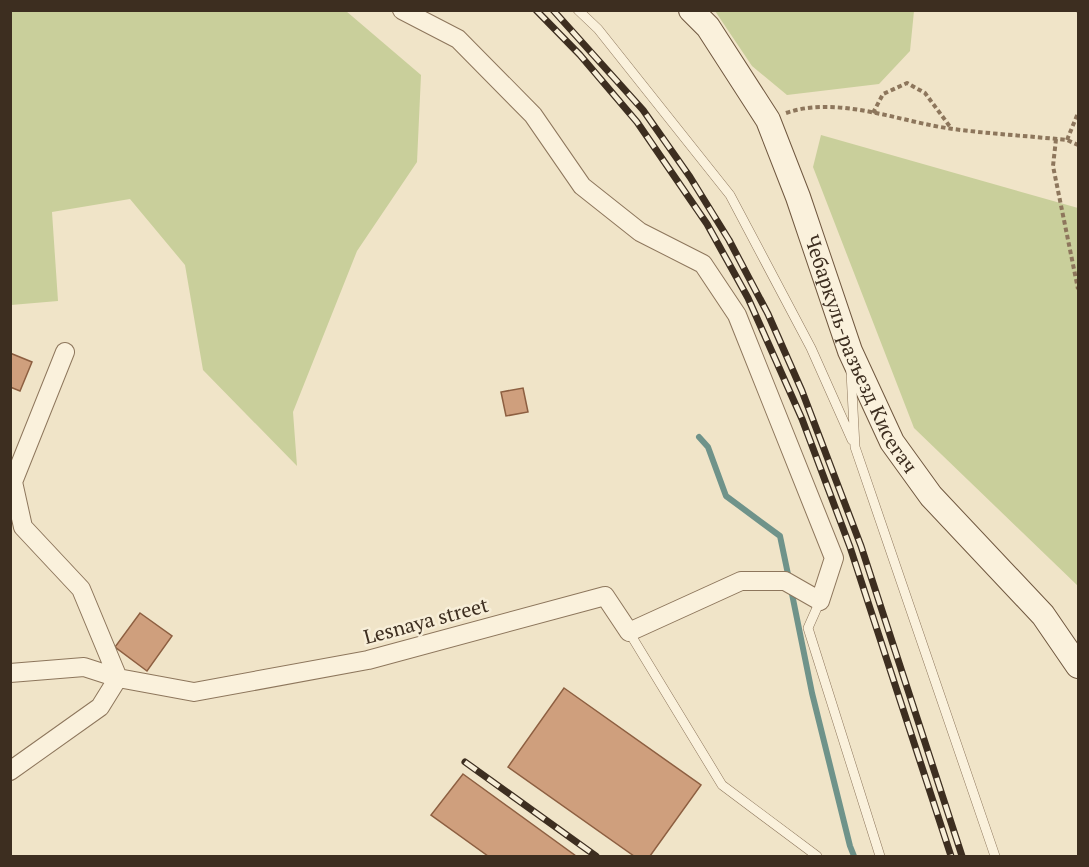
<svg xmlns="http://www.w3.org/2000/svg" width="1089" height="867" viewBox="0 0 1089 867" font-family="'PT Serif',serif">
	<rect width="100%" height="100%" fill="#f0e4c8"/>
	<path fill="#c9cf9b" d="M11,10L346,11L421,75L417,162L357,251L293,412L297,466L203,370L185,265L130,199L52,212L58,301L11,305Z
		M715,11H914L910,51L879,84L787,95L752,66Z
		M821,135L1078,208V586L914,428L813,167Z"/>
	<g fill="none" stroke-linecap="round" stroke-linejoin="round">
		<path stroke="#6f938a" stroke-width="6" d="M699,437L708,447L726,496L780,536L789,579
			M791,589L812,693L850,846L854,856"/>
	</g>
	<path fill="#cf9f7d" stroke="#8d5f41" stroke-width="1.5" d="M10,353L32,362L20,391L10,387Z
		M523,388L528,412L506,416L501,392Z
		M140,613L172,636L147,671L115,647Z
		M564,688L701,785L650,856H634L508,767Z
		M463,774L576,856H488L431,815Z"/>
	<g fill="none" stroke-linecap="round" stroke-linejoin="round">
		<defs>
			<path id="lane" d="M578,10L598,29L730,195L811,348L852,440
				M851,372L855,447L995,856
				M820,601L808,628L880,856
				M629,632L722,785L817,856"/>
			<path id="street" d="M10,673L84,667L118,678L194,692L368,660L605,596L629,632L741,581H785L820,601L834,558L737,315L703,264L640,232L582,186L533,115L458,39L402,10
				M10,771L100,707L118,678L81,589L23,527L13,482L65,352"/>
			<g id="secondary">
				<path id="s1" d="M691,10L708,27L768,120L798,197L850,351L892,442L931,496L1043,615L1078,666"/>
			</g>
		</defs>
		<use href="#lane" stroke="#8d765c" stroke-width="10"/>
		<use href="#street" stroke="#8d765c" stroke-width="20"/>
		<use href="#secondary" stroke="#6f573f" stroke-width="26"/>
		<path stroke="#8d765c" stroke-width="4" stroke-dasharray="4.5 3" stroke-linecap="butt" d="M1077,10L1078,11
			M786,113C838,95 900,122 953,129C991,134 1029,136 1067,140L1078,145
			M873,113L883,94L907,83L925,93L951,128
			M1056,139L1053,166L1078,289
			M1067,140L1078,113"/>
		<use href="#lane" stroke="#faf1dc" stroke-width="9"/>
		<use href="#street" stroke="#faf1dc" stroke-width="18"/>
		<use href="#secondary" stroke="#faf1dc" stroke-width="24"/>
		<defs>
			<path id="rail" d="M536,10L580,55L637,122L707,224L748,298L802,419L850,547L951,856
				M553,10L643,110L690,177L729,240L768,314L802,391L861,546L962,856
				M465,762L596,856"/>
		</defs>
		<use href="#rail" stroke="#3d2e20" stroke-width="7"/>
		<use href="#rail" stroke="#f7eed8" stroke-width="4.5" stroke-dasharray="14" stroke-linecap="butt"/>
	</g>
	<g text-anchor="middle" stroke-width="5" stroke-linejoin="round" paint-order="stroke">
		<g font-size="20" fill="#3d2e20" stroke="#f7eed8">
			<text dy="7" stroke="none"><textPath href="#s1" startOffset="387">Чебаркуль-разъезд Кисегач</textPath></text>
			<text transform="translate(426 621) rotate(-15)" y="7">Lesnaya street</text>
		</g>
	</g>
	<rect width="1089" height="867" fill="none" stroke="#3d2e20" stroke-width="24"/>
</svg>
